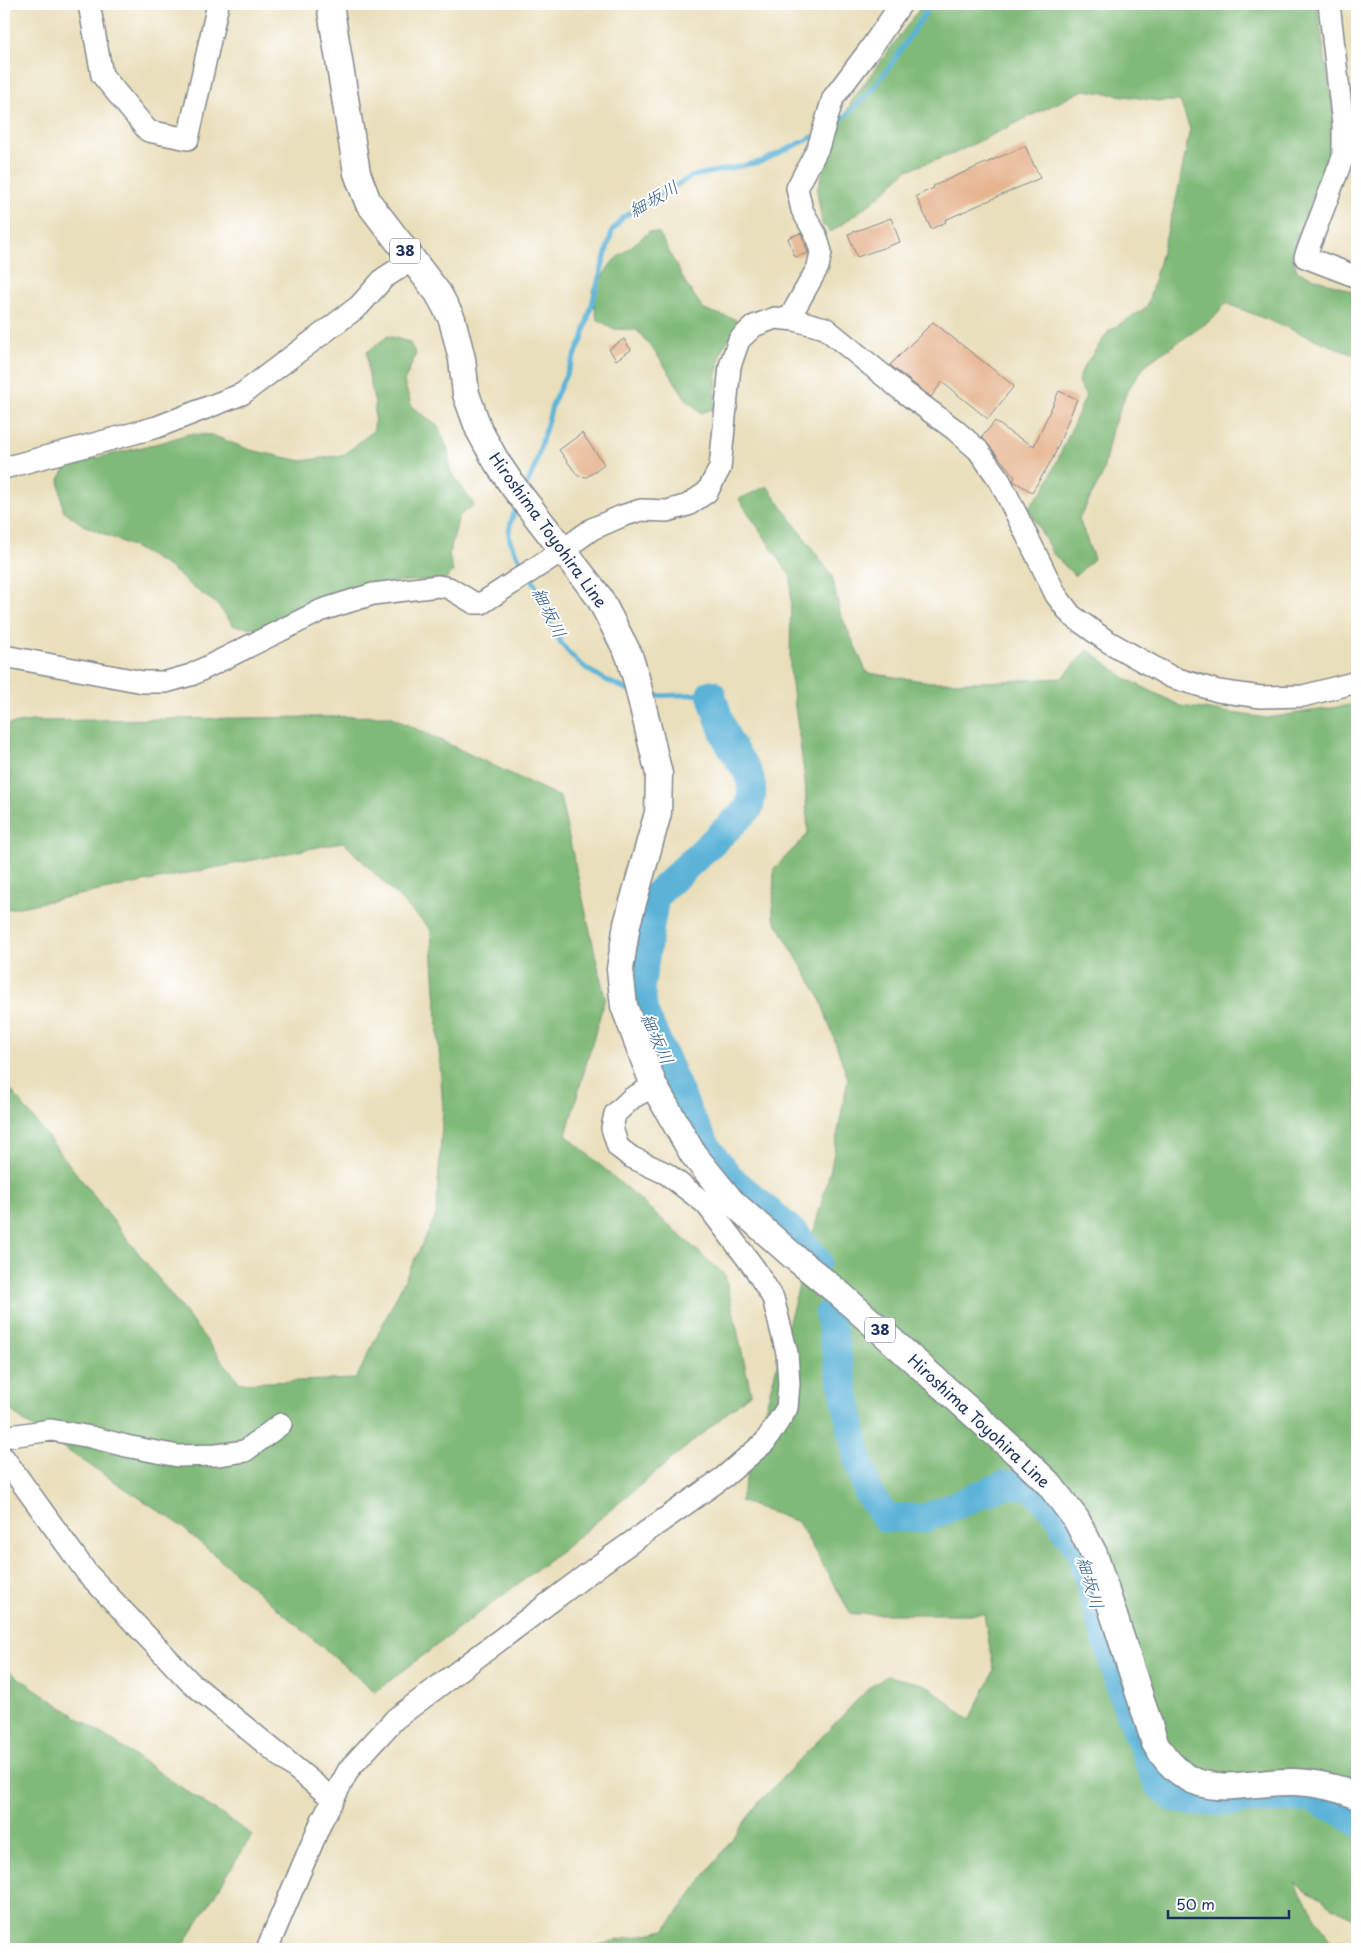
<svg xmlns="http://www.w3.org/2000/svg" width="1361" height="1953" viewBox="0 0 1361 1953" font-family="'Playpen Sans','Klee One',sans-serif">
	<rect width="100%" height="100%" fill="#fff"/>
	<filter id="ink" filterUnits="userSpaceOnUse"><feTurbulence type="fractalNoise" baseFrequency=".02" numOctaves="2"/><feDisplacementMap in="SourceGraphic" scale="10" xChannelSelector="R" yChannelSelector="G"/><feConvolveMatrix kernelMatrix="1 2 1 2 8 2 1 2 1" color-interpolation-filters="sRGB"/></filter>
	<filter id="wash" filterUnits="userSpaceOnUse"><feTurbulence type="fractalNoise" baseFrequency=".0096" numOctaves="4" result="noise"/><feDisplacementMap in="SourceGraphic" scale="20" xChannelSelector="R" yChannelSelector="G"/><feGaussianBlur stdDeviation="1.12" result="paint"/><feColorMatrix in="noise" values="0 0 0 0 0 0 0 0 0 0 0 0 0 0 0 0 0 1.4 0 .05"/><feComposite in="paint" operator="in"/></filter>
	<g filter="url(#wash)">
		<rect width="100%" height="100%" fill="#eadfbb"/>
		<path fill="#80ba78" stroke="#4e746b" d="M923,4H1317L1335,125L1330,149L1291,255L1298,272L1357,293V356L1226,303L1214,318L1146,364L1127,391L1112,429L1102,476L1079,519L1094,559L1075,576L1053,554L1028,507L1045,488L1086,396L1078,383L1083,368L1109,331L1147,307L1177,196L1190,129L1180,101H1159L1084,90L953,154L907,170L874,201L831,232L822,224L817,190L837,131L853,99Z
			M649,232L659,233L686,284L704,310L735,319L740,326L722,348L717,373L714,409L700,413L686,399L661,360L637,330L614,329L597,319L592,291L613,261Z
			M388,336L409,342L416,354L404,382L412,407L438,426L448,450L450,470L474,505L459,516L449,555L453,572L446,579L373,583L329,593L258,628L234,626L216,603L195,589L169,567L132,546L83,525L63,510L59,479L68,465L163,442L188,434L212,435L250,450L302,461L344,455L374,430L375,404L368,371L367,352Z
			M767,486L832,576L840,613L867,673L930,682H987L1062,678L1088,650L1127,679L1181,706L1267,718L1357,704V1922L1295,1883L1335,1949H580L665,1930L760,1801L869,1688L887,1676L927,1685L970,1720L994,1671L984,1614H851L798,1522L740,1501L831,1168L848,1079L820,998L773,917L774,869L808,834L805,780L790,670L791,577L739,499Z
			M389,716L560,797L605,998L566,1135L725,1275L751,1393L560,1552L375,1692L176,1522L26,1423L4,1405V1081L240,1383L356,1379L436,1216L443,1109L431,930L343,842L4,910V725L32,721Z
			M4,1668L252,1835L181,1949H4Z"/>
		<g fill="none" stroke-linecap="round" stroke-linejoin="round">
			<path stroke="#5bb3d8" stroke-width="5" d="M831,126C873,101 904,44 931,4
				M525,489L535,466L553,403L582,340L612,231L623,217L653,198L693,176L760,162L813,137
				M517,506C503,538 508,539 525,568
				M531,577C541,594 545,613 554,631C571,664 598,678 631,691
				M649,696L711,694"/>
			<path stroke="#5bb3d8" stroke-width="29" d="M711,694C716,709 721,727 728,741C743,769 758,774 749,808L655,896L640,988L644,1012L691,1119L709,1151L730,1178L796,1235L817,1260
				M829,1314L857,1455L868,1493L886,1518H926L1006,1484L1031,1486L1061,1517L1065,1529L1080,1549L1122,1693L1158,1784L1174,1798L1196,1802L1307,1798L1336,1808L1357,1822"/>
		</g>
		<g id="blocks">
			<path fill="#e6b48e" d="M1025,146L1040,178L945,220L946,222L931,229L916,196L934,188L933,186Z
				M891,218L900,242L857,257L848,234Z
				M801,233L808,253L795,257L788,238Z
				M933,322L1014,386L988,419L942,382L931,397L890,365Z
				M624,339L631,350L616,360L609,349Z
				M1059,391L1077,399L1053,458L1032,492L1015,482L1013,480L1015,477L982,437L995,421L1012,434L1034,446Z
				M582,433L604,464L587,477L578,476L559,450Z"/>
		</g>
	</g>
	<g filter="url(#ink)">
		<use href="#blocks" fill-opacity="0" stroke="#82878c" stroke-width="1"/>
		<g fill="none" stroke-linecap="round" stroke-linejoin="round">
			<defs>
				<path id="minor" d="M89,4L102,75L148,131L188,139L218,4
					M1329,4L1343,125V157L1305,257L1357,277
					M789,319L818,267L821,252L816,235L802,210L797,188L818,148L833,98L870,49L901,4
					M4,468L157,427L242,394L359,306L384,278L412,260
					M4,656L143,682H166L191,675L322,610L373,594L438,586L449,588L474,603H482L563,550L592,529L622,516L641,510L667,511L688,505L707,492L720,468L730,366L739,340L754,326L775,318L795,320L825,328L900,389L954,429L978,450L1000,481L1056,595L1071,615L1107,641L1171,677L1218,691L1261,697L1303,696L1357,682
					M4,1437L51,1430L91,1437L126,1446L178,1456L217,1455L245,1451L281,1424
					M4,1458L87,1573L189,1681L333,1799
					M267,1949L322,1820L349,1769L395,1719L602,1563L724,1477L765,1442L787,1408L789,1384L787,1353L773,1298L755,1269L706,1204L667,1174L631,1157L618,1147L612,1128L615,1114L632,1098L654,1086"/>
				<path id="major" d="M330,4L357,173L368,202L438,293L452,319L462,359L466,394L479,430L496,461L513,486L599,597L629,655L636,678L659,774L658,813L627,924L620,969L624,1006L654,1086L693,1154L731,1201L793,1256L841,1295L1017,1453L1049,1484L1076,1519L1094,1554L1155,1743C1193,1807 1235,1781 1294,1782C1316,1783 1337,1787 1357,1796"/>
			</defs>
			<use href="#minor" stroke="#82878c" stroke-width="24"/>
			<use href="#major" stroke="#82878c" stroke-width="29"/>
			<use href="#minor" stroke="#fff" stroke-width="21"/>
			<use href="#major" stroke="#fff" stroke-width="26"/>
		</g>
	</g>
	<g text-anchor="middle" stroke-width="4" stroke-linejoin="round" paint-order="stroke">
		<g fill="#fff" stroke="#5f6d8e" stroke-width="1">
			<rect x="390" y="238.5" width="30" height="25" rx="4"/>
			<rect x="865" y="1317.5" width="30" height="25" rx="4"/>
		</g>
		<g font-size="15" font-weight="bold" fill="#1b2f5e">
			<text x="405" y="256">38</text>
			<text x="880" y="1335">38</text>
		</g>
		<g font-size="16" fill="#1b2f5e" stroke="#fff">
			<text transform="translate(548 530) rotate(54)" y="6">Hiroshima Toyohira Line</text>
			<text transform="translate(979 1421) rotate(43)" y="6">Hiroshima Toyohira Line</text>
		</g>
		<g font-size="18" font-style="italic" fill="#315d89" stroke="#fff">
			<text transform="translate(654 199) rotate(-30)" y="6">細坂川</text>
			<text transform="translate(549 613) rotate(64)" y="6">細坂川</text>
			<text transform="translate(657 1039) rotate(66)" y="6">細坂川</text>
			<text transform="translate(1090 1583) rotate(74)" y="6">細坂川</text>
		</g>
	</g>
	<rect width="1361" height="1953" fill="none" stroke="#fff" stroke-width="20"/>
	<path d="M1168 1910v8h121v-8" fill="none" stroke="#1b2f5e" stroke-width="2.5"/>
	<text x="1176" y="1910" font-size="15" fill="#1b2f5e" stroke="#ffffff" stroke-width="4" paint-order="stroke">50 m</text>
</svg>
